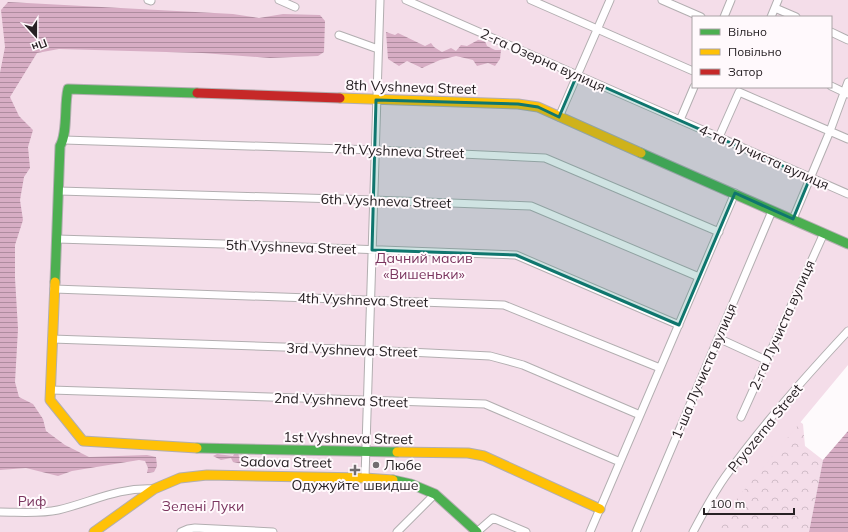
<svg xmlns="http://www.w3.org/2000/svg" width="848" height="532" viewBox="0 0 848 532" font-family="Mulish,sans-serif">
	<defs>
		<pattern id="forest-crowns" width="20" height="18" patternUnits="userSpaceOnUse"><rect width="20" height="18" fill="#f4dde9"/><path d="M2 6a3 3 0 1 1 6 0M12 15a3 3 0 1 1 6 0" fill="none" stroke="#d1bdc8"/></pattern>
		<pattern id="water-rules" width="6" height="5" patternUnits="userSpaceOnUse"><rect width="6" height="5" fill="#d7adc4"/><path d="M0 2.5h6" fill="none" stroke="#ae8c9f"/></pattern>
	</defs>
	<rect width="100%" height="100%" fill="#fefafc"/>
	<path fill="url(#forest-crowns)" d="M789,414L803,424L805,446L823,460L809,532H704Z"/>
	<path fill="#f4dde9" fill-rule="evenodd" d="M0,0H848V365L735,501L719,532H0ZM693,17H831V87H693Z"/>
	<path fill="url(#water-rules)" d="M8,2L233,14L259,18L283,14L320,15L325,21L324,52L318,56L270,58L202,53L59,49L37,53L10,97L19,116L33,130L28,147L30,168L24,177L20,200L23,220L15,245V278L18,329L15,382L19,397L33,404L43,419L46,431L65,445L89,457L147,455L156,457L157,466L154,472L147,473L148,468L145,461L139,460L72,471L58,476L26,468L0,470V73L5,47L1,10Z
		M386,32L395,35L398,33L425,46L431,43L434,47L442,52L451,48L456,51L461,45L467,46L478,40L485,41L487,46L495,50H501L500,59L495,66L488,63L477,66L473,60L456,56L440,60L422,68L407,61L399,66L388,59Z
		M848,431V532H809L823,460Z
		M235,452H238L239,457H243L246,460L243,464L233,462L231,458L221,460L213,456L217,454L233,456Z"/>
	<g fill="none" stroke-linecap="round" stroke-linejoin="round">
		<defs>
			<path id="street" d="M148,0L151,1
				M279,0L295,7
				M406,0L680,120L848,194
				M531,0L693,71
				M662,0L701,17
				M775,8L796,17
				M724,17L731,0
				M771,17L778,0
				M831,32L848,40
				M339,35L378,49
				M831,86L848,94
				M559,117L610,0
				M680,120L694,87
				M719,137L739,92L848,139
				M64,140L375,150L545,158L719,232
				M59,191L373,200L531,206L699,277
				M793,219L830,131L848,82
				M57,239L223,244L516,255L679,325
				M54,289L504,305L660,368
				M718,338L766,360
				M52,339L368,350L490,356L523,365L640,415
				M51,390L485,404L620,462
				M741,417L824,233
				M365,478L380,0
				M0,512C19,512 40,514 58,510C92,502 118,487 154,489
				M181,532L188,529L195,528L273,532
				M397,532L435,494
				M477,532L493,518L526,532
				M590,532L735,193
				M636,532L772,211
				M693,532C703,513 713,494 725,477C762,425 805,377 848,331"/>
			<path id="fast" d="M641,153L848,244
				M55,282L60,146C68,133 64,105 68,89L197,93
				M197,448L397,452
				M393,480L411,484L435,494L477,532"/>
			<path id="slow" d="M340,98L518,104L538,107L641,153
				M55,282L50,400L83,441L197,448
				M397,452L468,453L484,456L600,509
				M94,532L154,489L180,478L207,475L365,478L393,480"/>
			<path id="jam" d="M197,93L340,98"/>
		</defs>
		<use href="#street" stroke="#b2aeb0" stroke-width="9"/>
		<use href="#fast" stroke="#b2aeb0" stroke-width="11"/>
		<use href="#slow" stroke="#b2aeb0" stroke-width="11"/>
		<use href="#jam" stroke="#b2aeb0" stroke-width="11"/>
		<use href="#street" stroke="#fffeff" stroke-width="7"/>
		<use href="#fast" stroke="#4caf50" stroke-width="9"/>
		<use href="#slow" stroke="#ffc107" stroke-width="9"/>
		<use href="#jam" stroke="#c62828" stroke-width="9"/>
	</g>
	<path fill="#0f766e" fill-opacity="0.2" stroke="#0f766e" stroke-width="3" stroke-linejoin="round" d="M577,75L810,178L793,219L735,193L679,325L516,255L372,250L376,100L518,104L538,107L559,117Z"/>
	<g fill="#726d70" stroke="#fff9fc" stroke-width="1.5">
		<circle cx="376" cy="465" r="4"/>
		<path d="M353 464h4v4h4v4h-4v4h-4v-4h-4v-4h4z"/>
	</g>
	<g text-anchor="middle" stroke-width="4" stroke-linejoin="round" paint-order="stroke">
		<g font-size="14" fill="#272124" stroke="#fff9fc">
			<text transform="translate(543 60) rotate(24)" y="5">2-га Озерна вулиця</text>
			<text transform="translate(411 87) rotate(2)" y="5">8th Vyshneva Street</text>
			<text transform="translate(399 151) rotate(2)" y="5">7th Vyshneva Street</text>
			<text transform="translate(764 157) rotate(24)" y="5">4-та Лучиста вулиця</text>
			<text transform="translate(386 201) rotate(2)" y="5">6th Vyshneva Street</text>
			<text transform="translate(291 247) rotate(2)" y="5">5th Vyshneva Street</text>
			<text transform="translate(363 300) rotate(2)" y="5">4th Vyshneva Street</text>
			<text transform="translate(782 325) rotate(-66)" y="5">2-га Лучиста вулиця</text>
			<text transform="translate(352 350) rotate(2)" y="5">3rd Vyshneva Street</text>
			<text transform="translate(704 371) rotate(-67)" y="5">1-ша Лучиста вулиця</text>
			<text transform="translate(341 400) rotate(2)" y="5">2nd Vyshneva Street</text>
			<text transform="translate(765 428) rotate(-51)" y="5">Pryozerna Street</text>
			<text transform="translate(348 438) rotate(1)" y="5">1st Vyshneva Street</text>
			<text transform="translate(286 462) rotate(1)" y="5">Sadova Street</text>
		</g>
		<g font-size="14" fill="#7b355f" stroke="#fff9fc">
			<text x="424" y="263">Дачний масив<tspan x="424" dy="16">«Вишеньки»</tspan></text>
			<text x="32" y="506">Риф</text>
			<text x="203" y="511">Зелені Луки</text>
		</g>
		<g font-size="14" fill="#272124" stroke="#fff9fc" text-anchor="start">
			<text x="384" y="470">Любе</text>
			<text x="355" y="490" text-anchor="middle">Одужуйте швидше</text>
		</g>
	</g>
	<rect x="692" y="16" width="140" height="72" fill="#fff9fc" stroke="#a9a3a6"/>
	<rect x="700" y="29" width="20" height="6" fill="#4caf50" stroke="#a9a3a6"/>
	<text x="728" y="36" font-size="12" fill="#272124">Вільно</text>
	<rect x="700" y="49" width="20" height="6" fill="#ffc107" stroke="#a9a3a6"/>
	<text x="728" y="56" font-size="12" fill="#272124">Повільно</text>
	<rect x="700" y="69" width="20" height="6" fill="#c62828" stroke="#a9a3a6"/>
	<text x="728" y="76" font-size="12" fill="#272124">Затор</text>
	<g transform="translate(36 36) rotate(159)" stroke="#fff9fc" stroke-width="3" paint-order="stroke">
	<path d="M0-3L7 15L0 10L-7 15Z" fill="#272124"/>
	<text y="-6" font-size="11" font-weight="bold" text-anchor="middle" fill="#272124">Пн</text>
	</g>
	<path d="M704 508v6h90v-6" fill="none" stroke="#272124" stroke-width="2"/>
	<text x="710" y="508" font-size="12" fill="#272124" stroke="#fff9fc" stroke-width="3" paint-order="stroke">100 m</text>
</svg>
